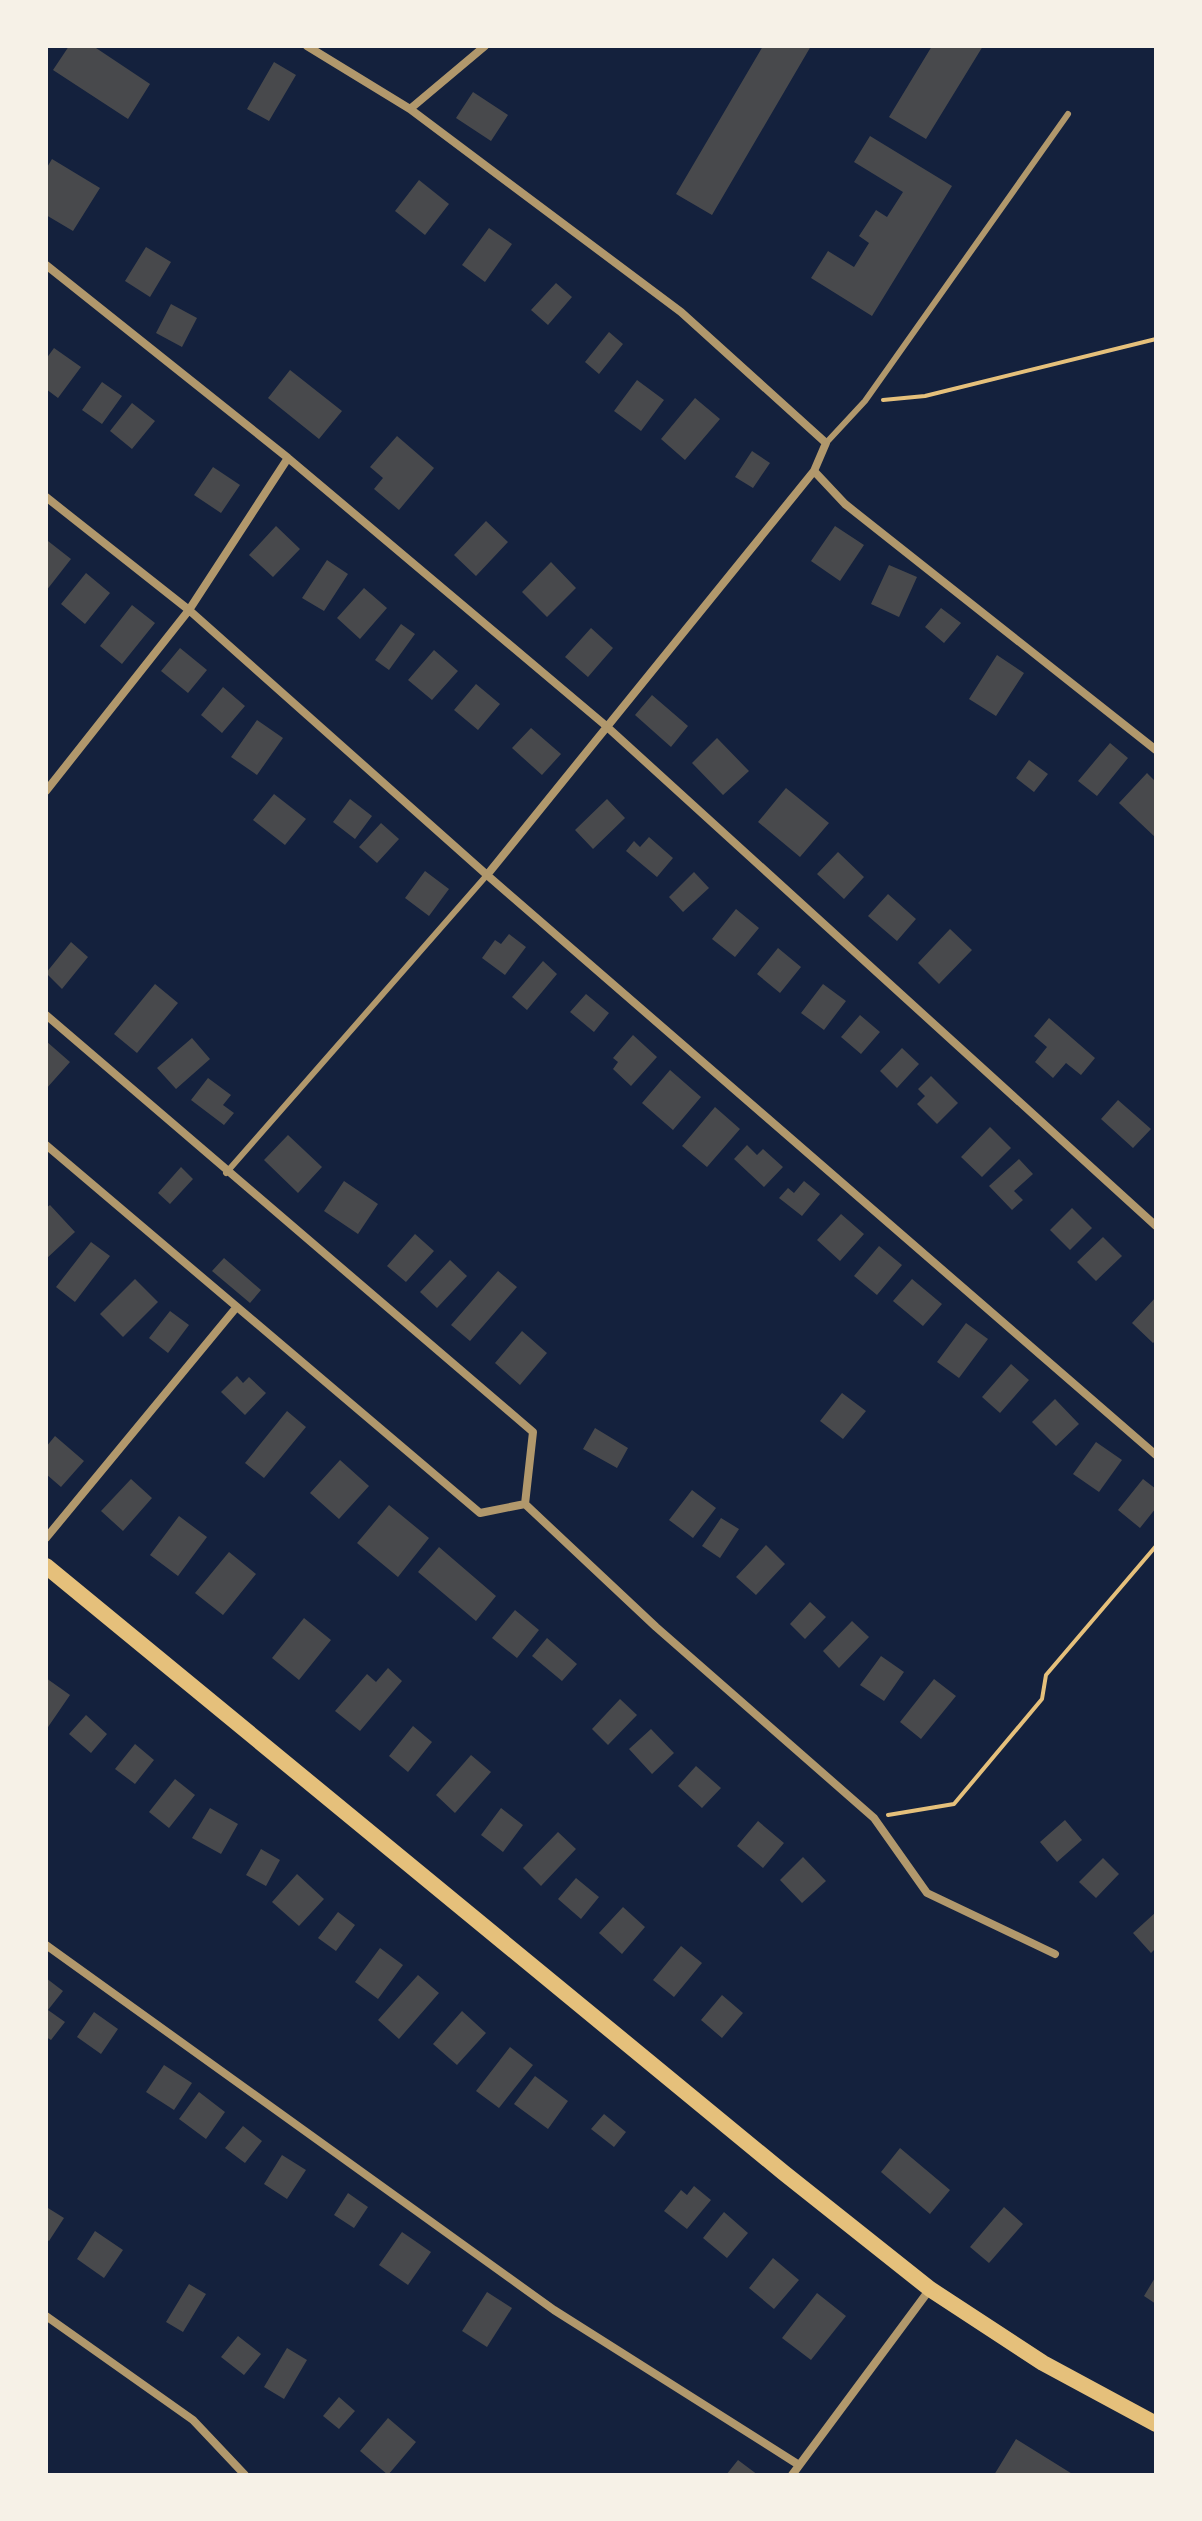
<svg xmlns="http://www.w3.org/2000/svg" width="1202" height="2521" viewBox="0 0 1202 2521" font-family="'Alegreya Sans',sans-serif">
	<rect width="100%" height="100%" fill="#14213d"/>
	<path fill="#48494c" d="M69,46H93L150,84L128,119L53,70Z
		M763,46H811L712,215L676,194Z
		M932,46H983L926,139L889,117Z
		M274,62L296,75L269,121L247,109Z
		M473,92L508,115L491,141L456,118Z
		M870,136L952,186L872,316L811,278L828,251L854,267L869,243L859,236L876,210L887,217L903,192L854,162Z
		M52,159L100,188L73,231L46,215V169Z
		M419,180L449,204L425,235L395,211Z
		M489,228L512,244L485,282L462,265Z
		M146,247L171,262L150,297L125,281Z
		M556,283L572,297L548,325L531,310Z
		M171,304L197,318L182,347L156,333Z
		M609,332L623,344L599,374L585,362Z
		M54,348L81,367L58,398L46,389V359Z
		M290,370L342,411L319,439L268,398Z
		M637,380L664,400L641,431L614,411Z
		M102,382L122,396L102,424L82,410Z
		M695,398L720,419L685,460L661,439Z
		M132,403L155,421L132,449L110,431Z
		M397,436L434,468L399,510L374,489L383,478L370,467Z
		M752,451L770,463L753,488L735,477Z
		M213,467L240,485L221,513L194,495Z
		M486,521L508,542L476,576L454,555Z
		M276,526L300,549L273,577L249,555Z
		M835,526L864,545L840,581L811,561Z
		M48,541L71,559L46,591V544Z
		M327,560L348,574L324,611L302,598Z
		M551,562L576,588L547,617L522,592Z
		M889,565L917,577L899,617L871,604Z
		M86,573L110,593L85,624L61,604Z
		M364,588L387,608L360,639L337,618Z
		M132,605L155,623L122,664L100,646Z
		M941,608L961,623L944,643L925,627Z
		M401,624L415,634L389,670L375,660Z
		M591,628L613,648L588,677L565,657Z
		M180,648L207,670L188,693L161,671Z
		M434,650L458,671L432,700L408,680Z
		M997,655L1024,673L996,716L969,699Z
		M476,684L500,704L478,730L454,710Z
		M223,687L245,706L222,733L201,715Z
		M652,695L688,726L671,747L635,715Z
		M257,720L283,738L257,775L231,757Z
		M531,728L561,754L542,775L512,748Z
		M717,738L749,771L723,795L692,763Z
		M1110,743L1128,758L1097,796L1078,781Z
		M1029,760L1048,774L1034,792L1016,778Z
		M1147,773L1156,782V838L1119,803Z
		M786,788L829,823L800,857L758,822Z
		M274,794L306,819L285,845L253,820Z
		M350,799L372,816L355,839L333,822Z
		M607,799L625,818L593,849L575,830Z
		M381,823L399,839L377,863L359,847Z
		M649,837L673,858L657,877L626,851L634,841L640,847Z
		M838,852L864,877L844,899L817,874Z
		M425,871L449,889L429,916L405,898Z
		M694,872L709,888L683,912L669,897Z
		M888,894L916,919L897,941L868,916Z
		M736,909L759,928L735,957L712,939Z
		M950,929L972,950L939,984L918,963Z
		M509,934L526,947L505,975L482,958L495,940L501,944Z
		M71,942L88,957L62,989L46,973Z
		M778,948L801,967L780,993L757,974Z
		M543,961L557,974L527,1010L512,997Z
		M155,984L178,1003L137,1053L114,1034Z
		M823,984L846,1001L824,1030L801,1013Z
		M586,994L609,1013L594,1032L570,1012Z
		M860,1015L880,1032L861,1054L841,1037Z
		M1049,1018L1095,1058L1081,1075L1066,1063L1053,1078L1035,1062L1047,1047L1034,1036Z
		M633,1035L657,1057L631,1086L613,1069L618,1062L613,1058Z
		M192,1038L210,1059L176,1089L157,1068Z
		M46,1041L70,1062L46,1089Z
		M902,1048L919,1064L897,1088L880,1071Z
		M670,1070L701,1097L673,1130L642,1103Z
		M931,1076L958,1103L937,1124L917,1104L925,1096L918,1089Z
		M208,1078L231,1095L223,1105L234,1113L224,1125L191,1100Z
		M1118,1100L1151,1129L1133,1148L1101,1119Z
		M715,1107L740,1129L707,1167L682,1146Z
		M990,1127L1011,1148L982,1177L961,1157Z
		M288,1135L322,1167L298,1193L264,1160Z
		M747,1145L757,1155L763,1149L783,1167L764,1187L734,1159Z
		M1019,1159L1033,1174L1014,1191L1023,1200L1012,1210L989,1186Z
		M181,1167L193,1179L170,1204L158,1193Z
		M344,1181L378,1204L358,1234L324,1211Z
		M804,1181L820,1194L802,1216L779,1198L788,1188L794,1193Z
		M50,1205L75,1232L46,1259V1208Z
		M1072,1208L1092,1228L1070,1250L1050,1230Z
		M841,1214L864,1234L840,1261L817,1240Z
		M415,1234L434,1251L406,1282L387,1266Z
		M1103,1237L1122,1256L1096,1281L1077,1262Z
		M91,1242L110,1256L75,1302L56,1287Z
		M879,1246L902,1265L877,1295L854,1276Z
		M224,1258L261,1290L250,1303L212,1271Z
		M450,1260L467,1276L437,1308L420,1292Z
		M498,1271L517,1287L470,1341L451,1325Z
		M135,1279L158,1302L123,1337L100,1314Z
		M912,1279L942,1304L923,1326L893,1301Z
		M1156,1297V1340L1153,1343L1132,1323Z
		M170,1311L189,1325L168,1353L149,1338Z
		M966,1323L988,1339L959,1378L937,1362Z
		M522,1331L547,1353L520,1385L495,1363Z
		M1011,1364L1029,1380L1000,1413L982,1397Z
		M237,1376L243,1383L249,1377L266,1393L245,1415L221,1392Z
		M842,1393L866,1411L843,1439L820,1421Z
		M1055,1399L1079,1424L1056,1446L1032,1422Z
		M287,1411L306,1427L264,1478L245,1463Z
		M595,1428L628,1448L617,1468L583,1449Z
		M55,1436L84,1461L61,1487L46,1474V1447Z
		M1096,1442L1122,1460L1099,1492L1073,1474Z
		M340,1460L369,1486L339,1519L310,1493Z
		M131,1479L152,1498L123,1531L101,1511Z
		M1143,1479L1156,1489V1508L1140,1528L1118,1510Z
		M692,1490L716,1508L693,1538L669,1520Z
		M389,1505L429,1538L398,1577L357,1543Z
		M179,1516L207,1537L178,1576L150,1555Z
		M721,1518L739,1529L720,1558L702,1546Z
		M766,1545L785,1564L756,1595L736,1577Z
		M439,1547L496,1596L476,1621L418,1572Z
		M229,1552L256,1574L223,1615L195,1593Z
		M810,1602L826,1617L805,1639L790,1624Z
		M515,1610L539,1630L517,1658L492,1638Z
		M304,1618L331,1640L299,1680L272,1658Z
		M852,1621L869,1637L839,1668L823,1651Z
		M547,1638L577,1664L562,1681L532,1656Z
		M881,1656L904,1672L884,1701L860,1685Z
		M388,1668L402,1681L360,1731L335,1711L367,1674L376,1682Z
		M46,1678L70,1695L46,1730Z
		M934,1679L956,1696L921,1739L900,1722Z
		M620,1699L637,1715L608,1745L592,1729Z
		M86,1715L107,1734L91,1753L69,1734Z
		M413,1726L432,1742L408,1772L389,1756Z
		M651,1729L674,1753L652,1774L629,1749Z
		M135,1744L154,1760L135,1784L115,1769Z
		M471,1755L491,1772L455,1813L436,1795Z
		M696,1766L721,1788L702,1808L678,1786Z
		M175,1779L195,1795L169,1828L149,1812Z
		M210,1808L238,1824L221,1854L192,1838Z
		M501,1808L523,1825L503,1852L481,1835Z
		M1065,1820L1082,1840L1057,1862L1040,1842Z
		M758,1821L784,1843L763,1868L737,1846Z
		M558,1832L576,1849L541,1886L523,1868Z
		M261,1849L280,1860L266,1886L246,1875Z
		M803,1857L826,1881L802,1903L780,1880Z
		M1103,1858L1119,1874L1096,1898L1079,1882Z
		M297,1874L324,1899L299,1926L272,1902Z
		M576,1878L599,1897L581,1919L558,1899Z
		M623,1907L645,1927L622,1954L599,1933Z
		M338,1912L355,1925L336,1951L318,1938Z
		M1156,1912V1948L1151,1953L1133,1933Z
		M681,1946L702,1963L674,1997L653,1980Z
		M380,1948L403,1965L378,1999L355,1982Z
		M418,1975L439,1993L399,2039L378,2020Z
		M46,1978L63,1991L48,2010L65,2022L51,2040L46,2037Z
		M722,1995L743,2013L722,2038L701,2020Z
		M462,2011L486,2033L457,2065L433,2044Z
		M94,2012L118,2029L101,2054L77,2037Z
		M510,2047L533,2065L499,2108L476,2091Z
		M164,2065L192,2083L174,2110L146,2092Z
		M535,2076L568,2101L548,2129L514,2104Z
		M199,2092L225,2112L206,2139L179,2119Z
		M604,2114L626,2132L614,2147L591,2129Z
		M243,2126L262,2141L245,2163L225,2148Z
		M900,2148L950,2190L930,2214L881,2172Z
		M282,2155L306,2170L287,2199L264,2184Z
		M694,2186L711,2200L687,2229L664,2211L681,2190L687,2195Z
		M348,2193L368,2207L354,2228L334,2215Z
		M1004,2207L1023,2224L989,2263L970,2247Z
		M48,2208L64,2218L49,2241L46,2239Z
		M724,2212L748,2233L727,2258L703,2238Z
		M95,2231L123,2250L104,2278L77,2259Z
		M402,2232L431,2252L408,2285L379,2265Z
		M773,2258L799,2280L774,2309L749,2288Z
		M1156,2276V2304L1144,2296Z
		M189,2284L206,2294L183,2332L166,2322Z
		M487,2292L512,2308L487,2347L462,2331Z
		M817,2293L846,2316L811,2360L782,2338Z
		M238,2336L261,2354L244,2375L221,2357Z
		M287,2348L307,2360L284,2399L264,2387Z
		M339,2397L355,2411L339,2429L323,2416Z
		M388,2418L416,2442L388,2475L360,2451Z
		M1016,2439L1074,2475H994Z
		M738,2460L758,2475H726Z"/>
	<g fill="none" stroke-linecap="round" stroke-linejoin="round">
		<path stroke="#e5c07b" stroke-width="4" d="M883,400L925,396L1156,339
			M888,1815L954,1804L1042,1699L1046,1675L1156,1546"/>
		<path stroke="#b1986c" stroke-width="6" d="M826,443L865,401L1068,114
			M226,1173L487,875"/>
		<path stroke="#b1986c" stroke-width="8" d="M307,46L410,109L681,312L826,443L814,471L487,875
			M410,109L485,46
			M46,265L288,458L605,725L1156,1226
			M814,471L845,504L1156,750
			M46,497L189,610L487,875L1156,1455
			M46,791L189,610L288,458
			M46,1015L533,1432L525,1504L656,1627L874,1818L927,1893L1055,1954
			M46,1145L480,1513L525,1504
			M46,1538L235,1309
			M46,1945L554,2310L799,2465
			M46,2316L193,2420L245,2475
			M792,2475L930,2289"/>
		<path stroke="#e5c07b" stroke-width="16" d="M46,1566L784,2173L930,2289L1043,2363L1156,2424"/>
	</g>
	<rect width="1202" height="2521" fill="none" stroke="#f6f1e7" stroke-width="96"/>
</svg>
